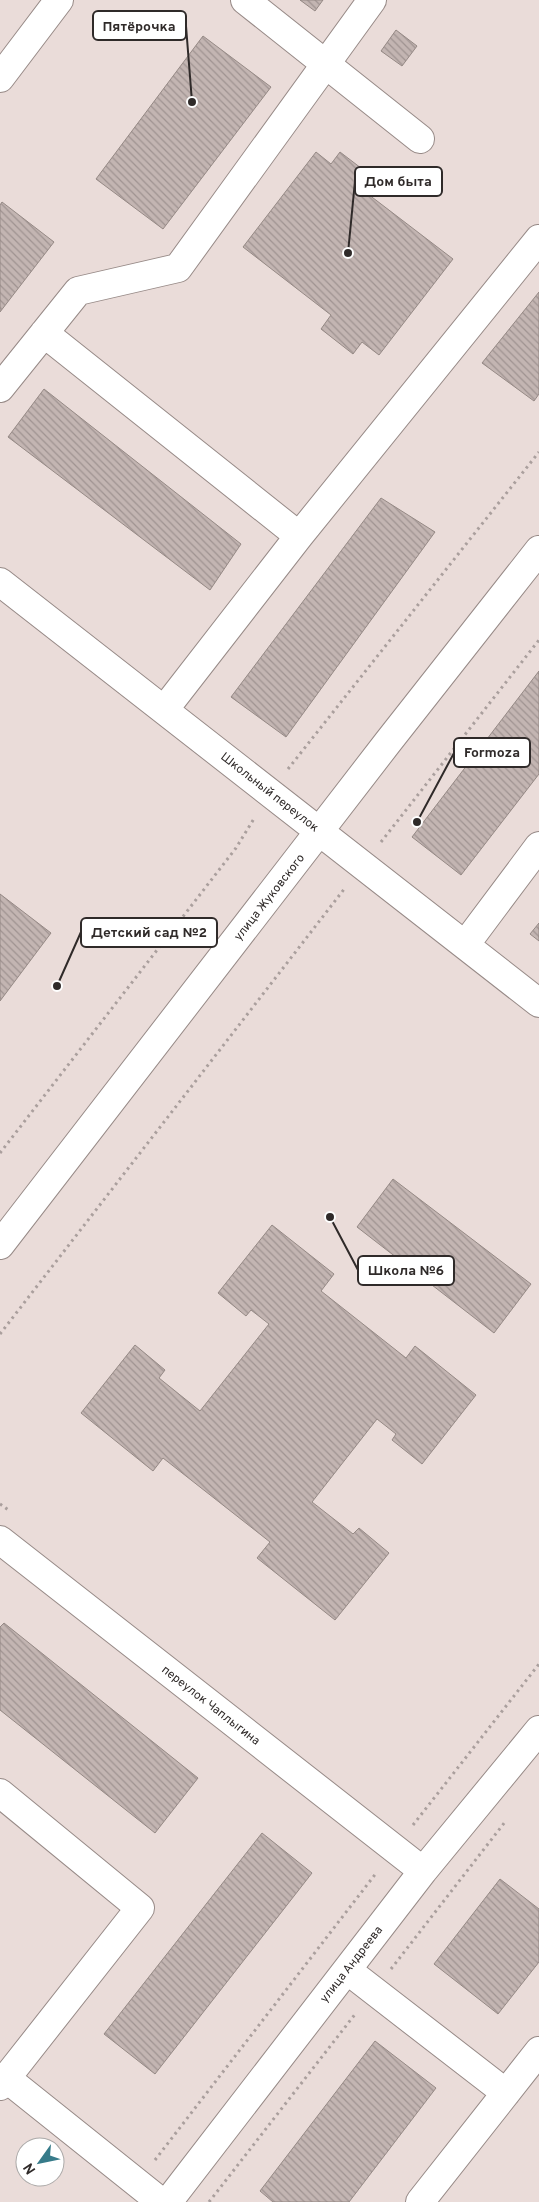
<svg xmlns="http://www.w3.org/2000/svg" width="539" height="2202" viewBox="0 0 539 2202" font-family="Overpass,sans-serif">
	<defs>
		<pattern id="building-back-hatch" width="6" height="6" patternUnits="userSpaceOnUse" patternTransform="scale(1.25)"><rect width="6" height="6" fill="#c3b5b2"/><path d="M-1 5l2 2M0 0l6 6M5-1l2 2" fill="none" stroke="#9f9391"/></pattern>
	</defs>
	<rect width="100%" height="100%" fill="#eadcd9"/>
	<path fill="url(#building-back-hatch)" stroke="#958985" d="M300,0H323L315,11Z
		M396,30L417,46L402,66L381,51Z
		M203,36L271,87L163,229L96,179Z
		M316,152L331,164L340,152L374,178L364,191L453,259L379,355L362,342L353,354L321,329L331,315L243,247Z
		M2,202L54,242L0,312V205Z
		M539,292V394L534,401L482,363Z
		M44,389L241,544L210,590L8,437Z
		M381,498L435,532L286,737L231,697Z
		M539,671V774L461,875L412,837Z
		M0,894L51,933L0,1001Z
		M539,923V941L530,934Z
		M393,1179L531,1284L494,1333L357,1227Z
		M272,1225L334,1274L321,1291L406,1358L415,1346L476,1395L422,1464L392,1440L396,1434L377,1419L312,1502L353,1534L359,1528L389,1553L335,1620L257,1558L270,1542L163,1458L153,1471L81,1413L135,1345L165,1370L159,1378L200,1411L269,1324L251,1310L246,1316L218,1293Z
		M4,1623L198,1778L155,1833L0,1710V1627Z
		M262,1833L312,1873L155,2074L104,2034Z
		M500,1879L539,1909V1962L498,2014L434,1964Z
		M375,2041L436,2088L349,2202H273L260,2191Z"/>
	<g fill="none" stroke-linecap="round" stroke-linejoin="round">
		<defs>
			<path id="minor" d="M245,0L420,139
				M44,333L299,536
				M0,388L78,291L178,268L372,0
				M0,582L539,1003
				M164,710L299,536L539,239
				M465,945L539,846
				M0,1245L388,742L539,550
				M0,1540L423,1871
				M0,1793L140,1908L0,2086
				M347,1970L506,2093
				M6,2078L161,2202
				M168,2202L423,1871L539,1730
				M420,2202L539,2051"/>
			<path id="major" d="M0,78L59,0"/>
		</defs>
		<use href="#minor" stroke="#978a87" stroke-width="30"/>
		<use href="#major" stroke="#978a87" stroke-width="30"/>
		<path stroke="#aa9f9d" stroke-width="3" stroke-dasharray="2.5 4" stroke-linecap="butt" d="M288,769L539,452
			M381,842L539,640
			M0,1153L236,848L255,817
			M0,1334L345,888
			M0,1504L10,1511
			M413,1825L539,1664
			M391,1969L505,1822
			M155,2160L377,1872
			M209,2202L356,2013"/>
		<use href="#minor" stroke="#fff" stroke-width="28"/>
		<use href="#major" stroke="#fff" stroke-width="28"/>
	</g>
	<g text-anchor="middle" stroke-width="4" stroke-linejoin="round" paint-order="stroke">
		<g font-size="12" fill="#2f2a29" stroke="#fff">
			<text transform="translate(270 792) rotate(38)" y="4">Школьный переулок</text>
			<text transform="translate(269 897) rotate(-52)" y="4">улица Жуковского</text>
			<text transform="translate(211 1705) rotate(38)" y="4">переулок Чаплыгина</text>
			<text transform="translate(351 1964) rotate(-52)" y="4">улица Андреева</text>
		</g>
	</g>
	<path fill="none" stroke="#2f2a29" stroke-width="2" d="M192 102L186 26M348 253L355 181M417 822L454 753M57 986L81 932M330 1217L358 1270"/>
	<g fill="#2f2a29" stroke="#fff" stroke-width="2">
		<circle cx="192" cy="102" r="5"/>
		<circle cx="348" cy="253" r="5"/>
		<circle cx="417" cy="822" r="5"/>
		<circle cx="57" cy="986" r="5"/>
		<circle cx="330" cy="1217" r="5"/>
	</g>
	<g fill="#fff" stroke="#2f2a29" stroke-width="2">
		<rect x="93" y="11" width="93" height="29" rx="5"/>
		<rect x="355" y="167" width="87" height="29" rx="5"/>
		<rect x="454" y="738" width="76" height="29" rx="5"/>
		<rect x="81" y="918" width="136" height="29" rx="5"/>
		<rect x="358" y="1256" width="96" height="29" rx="5"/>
	</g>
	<g font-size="14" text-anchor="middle" font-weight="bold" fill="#2f2a29">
		<text x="139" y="31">Пятёрочка</text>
		<text x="398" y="186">Дом быта</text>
		<text x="492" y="757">Formoza</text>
		<text x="149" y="937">Детский сад №2</text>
		<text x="406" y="1275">Школа №6</text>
	</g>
	<g transform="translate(40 2162) rotate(237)"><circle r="24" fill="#ffffff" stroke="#acaaa9"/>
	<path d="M0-4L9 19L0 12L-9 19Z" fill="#377b8a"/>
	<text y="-8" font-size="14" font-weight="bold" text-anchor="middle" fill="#2f2a29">N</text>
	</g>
</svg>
